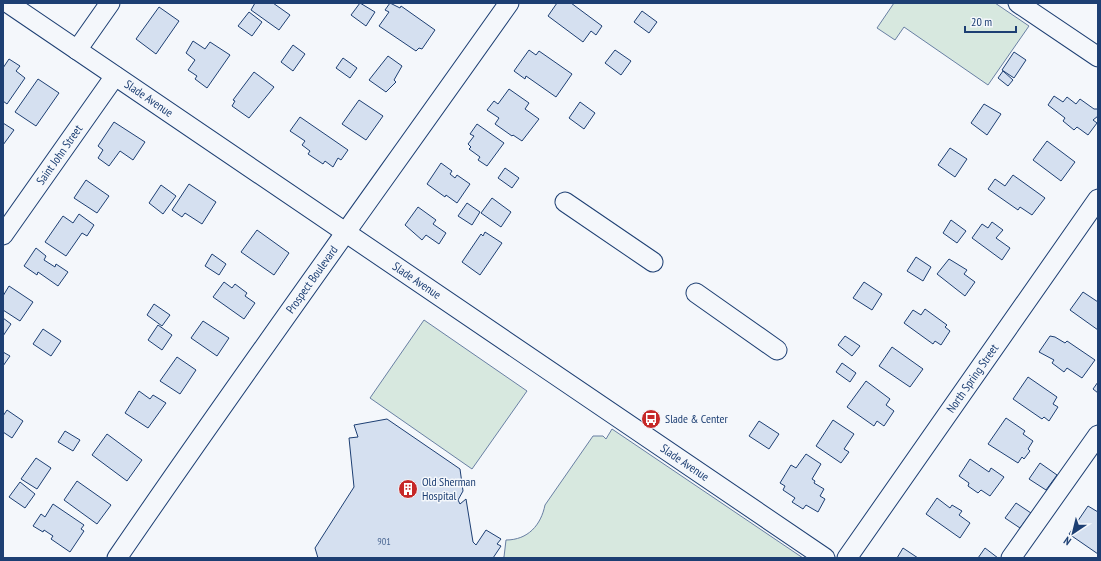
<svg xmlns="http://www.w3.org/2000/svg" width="1101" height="561" viewBox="0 0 1101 561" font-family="'PT Sans Narrow',sans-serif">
	<rect width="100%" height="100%" fill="#f4f7fb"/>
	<path fill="#d7e8df" stroke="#687fa3" d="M894,3H995L1029,26L988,85L904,27L895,40L877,28Z
		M424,320L527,391L472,469L370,398Z
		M612,429L803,558H502L504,557L506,540C528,540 541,525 545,505L593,436H603L606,439Z"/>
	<path fill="#d5e0f0" stroke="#1d3f73" d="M255,3H273L290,15L279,30L251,10Z
		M360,3L375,12L366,26L351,15Z
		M390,3L400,8L401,6L435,30L422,49L419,48L416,51L379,26L389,12L385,10Z
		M557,3H571L602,26L596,35L591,31L583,42L548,16Z
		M159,7L179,21L156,54L136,39Z
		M642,11L657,22L649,33L634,22Z
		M249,12L262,22L252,36L238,26Z
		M193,41L205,49L210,42L230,55L207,88L195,79L197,76L188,70L195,60L186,53Z
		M293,45L305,54L293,71L281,62Z
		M529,50L536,55L539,51L572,74L556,97L526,76L525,79L514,71Z
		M615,50L631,61L621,75L605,63Z
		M1014,52L1026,60L1014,78L1002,70Z
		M388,56L402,66L394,80L396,82L386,92L369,80Z
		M343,58L357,68L350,78L336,68Z
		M9,59L20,66L16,71L25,78L7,104L3,101V68Z
		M1003,71L1013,80L1008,86L998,78Z
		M254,72L274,87L249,118L232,106L235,101L233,100Z
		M38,79L59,93L36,126L15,112Z
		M509,89L529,103L525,109L539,119L522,141L513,135L512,136L495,124L499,118L487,110L494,101L498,104Z
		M1054,96L1063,102L1067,97L1076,104L1080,99L1094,109H1098V116L1093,120L1097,123L1088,135L1077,127L1074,130L1063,121L1065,118L1048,105Z
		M359,100L383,116L366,140L342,124Z
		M580,102L595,113L584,129L569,118Z
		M984,104L1001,114L987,135L971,123Z
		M300,117L348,150L341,160L338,158L333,167L325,161L323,164L308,154L310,151L302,145L305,141L290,131Z
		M114,122L145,142L133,160L120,151L109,166L98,158L103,150L98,146Z
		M3,123L14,130L3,145Z
		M477,124L504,143L487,166L478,160L480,157L469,149L471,147L468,144L474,136L470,134Z
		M1047,141L1075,162L1061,181L1033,160Z
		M950,148L967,159L955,177L938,165Z
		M441,163L452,171L450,174L455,178L457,175L470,184L457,203L446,195L445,197L427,184Z
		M505,168L519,178L512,188L498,178Z
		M1013,175L1045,198L1032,215L1020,207L1018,210L988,189L995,179L1005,186Z
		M86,180L109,196L97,213L74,198Z
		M189,184L216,202L202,224L185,213L182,217L172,210Z
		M161,185L176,196L163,214L149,203Z
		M492,198L511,212L501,227L481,213Z
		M467,203L480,212L472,225L458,216Z
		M418,207L436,220L433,224L446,233L439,244L426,235L422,240L405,225Z
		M79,214L94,225L87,236L82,233L66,256L45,242L63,216L73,223Z
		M951,220L966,231L957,243L943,233Z
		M992,222L1003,230L996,238L1010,248L1002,260L972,238L982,224L988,228Z
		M257,230L289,253L274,275L241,252Z
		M485,232L502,243L480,275L462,262L481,234L483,236Z
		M36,248L46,256L44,260L55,267L56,264L68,272L58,286L38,272L37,275L24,266Z
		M212,254L226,264L219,275L205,266Z
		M916,257L931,267L923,281L907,271Z
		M949,259L967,270L964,274L975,282L965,296L937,274Z
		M224,282L232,288L235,284L247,293L245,296L255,303L244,319L213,297Z
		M864,282L882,294L872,310L853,298Z
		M9,286L33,302L20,321L3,310V296Z
		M1083,292L1098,302V330L1070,310Z
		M154,304L170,315L162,326L147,315Z
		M925,309L947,325L945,327L950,331L941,345L935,341L933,344L904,323L913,310L921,315Z
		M3,318L11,324L3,336Z
		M203,321L229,338L217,356L191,338Z
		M158,325L172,335L162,350L148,340Z
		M43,329L61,341L51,356L33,344Z
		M845,336L860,346L852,356L838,345Z
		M1050,336L1055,337L1065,343L1067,341L1095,360L1082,378L1067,368L1064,372L1052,363L1054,360L1039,352Z
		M892,347L923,369L910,387L879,366Z
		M3,352L10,356L3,366Z
		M177,357L196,370L180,394L160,381Z
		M842,363L856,373L850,382L836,372Z
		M1028,377L1057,397L1053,404L1058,407L1049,421L1044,417L1042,419L1013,399Z
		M866,381L890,399L886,405L894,411L884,426L877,421L874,426L847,407Z
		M1098,382V393L1093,389Z
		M139,391L150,399L153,395L166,403L148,428L125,413Z
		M7,410L23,421L12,438L3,432V416Z
		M1006,418L1025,431L1023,434L1033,441L1028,449L1030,451L1024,459L1022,457L1018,463L988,444Z
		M387,419L460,469L463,491L458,500L460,504L466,499L473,542L476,545L486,530L501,539L497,544L501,546L493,558H318L315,548L354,487L349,438L358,437L354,425Z
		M833,420L854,434L844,449L849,452L841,463L816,446Z
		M759,421L779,434L769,449L749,436Z
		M65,431L80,440L73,451L58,442Z
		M107,434L142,460L127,481L92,455Z
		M806,454L821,464L812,479L815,481L814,483L824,489L820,496L825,499L818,512L806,505L803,509L792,502L795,498L783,490L785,486L780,483L791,465L796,468Z
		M36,458L51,468L37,489L21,479Z
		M970,459L989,472L991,468L1004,477L990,496L981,490L978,493L968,486L969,483L959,476Z
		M1040,463L1057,475L1046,490L1029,479Z
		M77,481L111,505L97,524L64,500Z
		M20,482L35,494L25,508L9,497Z
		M937,498L950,508L952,505L962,511L959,515L970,523L960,538L926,514Z
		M1016,503L1031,513L1020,528L1005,518Z
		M53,504L84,525L81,529L84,531L70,552L51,539L53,536L44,530L43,532L33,526L41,514L45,517Z
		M1088,506L1098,512V554L1069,534Z
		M903,548L918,558H897Z
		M985,548L998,558H978Z"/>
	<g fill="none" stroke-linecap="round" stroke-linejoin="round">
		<defs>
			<g id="minor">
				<path id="s1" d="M8,3L825,558"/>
				<path d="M1018,3L1098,57"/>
				<path d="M77,50L110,3"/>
				<path d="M565,202L653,262"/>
				<path id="s2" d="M3,235L115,76"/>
				<path d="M696,293L777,350"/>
				<path id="s3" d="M117,558C245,371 378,188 509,3"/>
				<path id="s4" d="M847,558L1098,199"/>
				<path d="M1011,558L1098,435"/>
			</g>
		</defs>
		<use href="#minor" stroke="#1d3f73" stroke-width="21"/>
		<use href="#minor" stroke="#f4f7fb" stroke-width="19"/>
	</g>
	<defs>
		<symbol id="bus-disc" viewBox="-11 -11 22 22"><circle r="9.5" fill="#c62828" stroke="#f4f7fb"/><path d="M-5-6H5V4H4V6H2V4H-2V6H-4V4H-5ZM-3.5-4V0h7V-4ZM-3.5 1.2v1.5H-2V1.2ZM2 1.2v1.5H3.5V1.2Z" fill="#fff"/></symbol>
		<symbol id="building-disc" viewBox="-11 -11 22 22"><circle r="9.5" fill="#c62828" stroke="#f4f7fb"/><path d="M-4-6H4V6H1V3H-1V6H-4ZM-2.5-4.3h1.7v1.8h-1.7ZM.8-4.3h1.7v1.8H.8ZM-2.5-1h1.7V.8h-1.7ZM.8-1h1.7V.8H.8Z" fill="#fff"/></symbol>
	</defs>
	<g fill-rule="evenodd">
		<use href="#bus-disc" x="640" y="408" width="22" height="22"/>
		<use href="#building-disc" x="397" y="478" width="22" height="22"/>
	</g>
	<g text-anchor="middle" stroke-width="3" stroke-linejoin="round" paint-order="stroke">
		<g font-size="10" fill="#4b6792">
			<text x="384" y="545">901</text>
		</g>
		<g font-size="12" fill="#1d3f73" stroke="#f4f7fb">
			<text dy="4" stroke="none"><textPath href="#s1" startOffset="170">Slade Avenue</textPath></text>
			<text dy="4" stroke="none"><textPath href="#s2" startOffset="98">Saint John Street</textPath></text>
			<text dy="4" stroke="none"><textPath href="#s3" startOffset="340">Prospect Boulevard</textPath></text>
			<text dy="4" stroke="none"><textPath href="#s1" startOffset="494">Slade Avenue</textPath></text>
			<text dy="4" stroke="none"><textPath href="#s4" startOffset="219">North Spring Street</textPath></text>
			<text dy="4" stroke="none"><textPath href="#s1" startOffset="818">Slade Avenue</textPath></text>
		</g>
		<g font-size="12" fill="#1d3f73" stroke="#f4f7fb" text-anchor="start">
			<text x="665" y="423">Slade &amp; Center</text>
			<text x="422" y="486">Old Sherman<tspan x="422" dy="14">Hospital</tspan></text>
		</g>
	</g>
	<rect width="1101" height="561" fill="none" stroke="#1d3f73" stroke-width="8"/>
	<g transform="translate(1073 533) rotate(215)" stroke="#f4f7fb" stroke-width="3" paint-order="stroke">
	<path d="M0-3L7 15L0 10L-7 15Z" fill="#1d3f73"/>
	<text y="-6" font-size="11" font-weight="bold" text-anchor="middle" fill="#1d3f73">N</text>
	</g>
	<path d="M965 26v6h51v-6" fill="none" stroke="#1d3f73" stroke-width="2"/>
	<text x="971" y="26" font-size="12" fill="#1d3f73" stroke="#f4f7fb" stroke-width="3" paint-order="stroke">20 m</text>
</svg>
